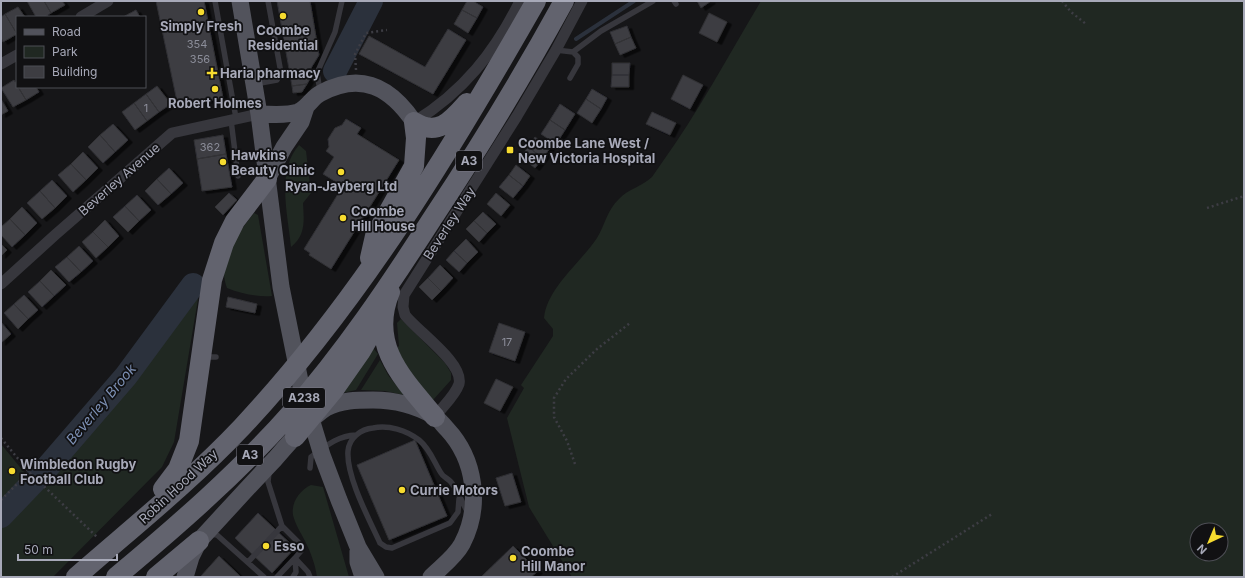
<svg xmlns="http://www.w3.org/2000/svg" width="1245" height="578" viewBox="0 0 1245 578" font-family="Inter,sans-serif">
	<defs>
		<filter id="shadow"><feDropShadow dx="4.5" dy="2.5" stdDeviation="0" flood-color="#0009"/></filter>
	</defs>
	<rect width="100%" height="100%" fill="#161618"/>
	<path fill="#202822" fill-rule="evenodd" d="M761,1H1244V577H572L529,507L507,418L524,388L521,385L553,336V329L544,318C547,288 581,262 597,238C605,225 607,210 619,199C628,189 643,186 652,177C655,173 658,168 661,164C698,113 728,56 761,1ZM1197,530H1221V554H1197Z
		M299,145L306,151L311,193L303,203C304,221 306,235 291,247C288,215 276,171 299,145Z
		M254,213L258,215L272,296C257,297 242,294 227,288C216,261 238,234 254,213Z
		M199,293L174,442L162,467L53,577H1V444L24,472L45,489L49,482L34,467L107,381L121,392Z
		M401,319L445,363L451,373V380L433,400L408,375L396,349L399,346L397,323Z
		M373,348L378,354L356,390L342,393Z
		M380,360L388,375L404,395L385,391L361,390Z
		M311,485L323,487L349,577H317C315,564 311,553 305,541C301,533 295,524 293,515C291,502 300,490 311,485Z"/>
	<g fill="none" stroke-linecap="round" stroke-linejoin="round">
		<path stroke="#2b313c" stroke-width="4" d="M576,39L634,1"/>
		<path stroke="#2b313c" stroke-width="24" d="M335,71L371,1
			M1,516L45,470L126,376L193,285"/>
	</g>
	<path fill="#3d3d42" stroke="#303034" filter="url(#shadow)" d="M27,1H44L51,13L45,17H36Z
		M44,1H62L65,5L51,13Z
		M156,1H204L223,98L178,106Z
		M277,1H310L319,55L311,68L312,75L307,84L292,86Z
		M467,1H473L483,7L477,18L462,10Z
		M697,1H711L701,8Z
		M18,7L25,17H17V34L5,14Z
		M136,10L140,17H123Z
		M462,10L477,18L468,33L454,24Z
		M709,13L727,22L717,42L699,33Z
		M5,14L17,34L3,42L1,38V17Z
		M627,26L631,37L615,44L610,32Z
		M448,29L466,40L433,94L359,54L369,36L425,67Z
		M631,37L636,48L620,55L615,44Z
		M612,63H630L629,75H612Z
		M612,75H629V87H611Z
		M683,75L703,85L690,109L671,99Z
		M14,80L26,100L13,107L1,88Z
		M307,84L302,92L293,93L292,86Z
		M157,86L171,104L159,112L146,94Z
		M18,87H36L39,92L26,100Z
		M592,89L607,98L601,109L586,99Z
		M146,94L159,112L147,121L134,103Z
		M1,99L8,111L1,115Z
		M586,99L601,109L592,123L577,113Z
		M134,103L147,121L135,130L122,112Z
		M560,104L575,114L565,130L550,120Z
		M652,112L676,123L670,135L646,124Z
		M346,119L361,128L357,134L399,160L331,269L309,255L310,253L304,249L343,186L323,174L334,157L326,151L329,147L328,139L335,128L342,125Z
		M550,120L565,130L556,144L541,134Z
		M113,124L128,140L115,152L100,135Z
		M100,135L115,152L103,163L88,147Z
		M223,135L226,154L197,159L194,140Z
		M535,137L550,148L543,158L528,147Z
		M528,147L543,158L535,168L521,157Z
		M83,152L98,168L86,180L71,164Z
		M226,154L232,187L202,191L197,159Z
		M71,164L86,180L73,192L58,175Z
		M516,165L530,176L523,186L509,175Z
		M169,168L183,183L171,194L157,179Z
		M509,175L523,186L513,198L499,187Z
		M157,179L171,194L158,205L145,191Z
		M52,180L67,196L55,208L40,191Z
		M40,191L55,208L42,219L27,203Z
		M229,193L237,200L223,215L215,207Z
		M496,193L510,205L501,216L487,204Z
		M137,195L151,210L139,221L125,206Z
		M125,206L139,221L128,232L113,217Z
		M22,207L37,223L25,235L10,219Z
		M483,212L496,224L487,233L474,221Z
		M10,219L25,235L12,247L1,235V227Z
		M105,220L119,236L108,247L93,232Z
		M474,221L487,233L479,242L466,229Z
		M93,232L108,247L96,258L82,242Z
		M466,239L478,252L467,263L454,251Z
		M1,244L7,250L1,256Z
		M79,246L93,261L81,272L67,257Z
		M454,251L467,263L459,272L446,260Z
		M67,257L81,272L69,282L55,267Z
		M440,265L453,278L441,291L428,278Z
		M51,270L66,285L54,296L40,281Z
		M428,278L441,291L432,300L419,287Z
		M40,281L54,296L42,307L28,292Z
		M24,295L38,310L28,319L14,304Z
		M228,297L257,304L255,313L226,307Z
		M14,304L28,319L18,329L4,313Z
		M1,322L11,334L1,343Z
		M499,323L525,332L515,361L489,352Z
		M496,379L513,387L500,411L484,403Z
		M415,440L447,516L389,540L357,465Z
		M512,473L521,502L505,506L496,478Z
		M258,513L295,548L272,573L235,538Z
		M513,546L538,571L531,577H481Z
		M219,556L241,577H202L201,576Z"/>
	<g fill="none" stroke-linecap="round" stroke-linejoin="round">
		<path stroke="#3d3d44" stroke-width="2.5" stroke-dasharray="2 3" stroke-linecap="butt" d="M1062,1L1071,12L1086,24
			M356,70L355,54L366,33L387,30
			M1207,208L1244,196
			M1,438L29,472L97,537
			M575,464L567,441L554,417V398L566,379L597,349L630,323
			M1,500L29,472
			M892,577L992,514"/>
		<path stroke="#37373d" stroke-width="5.5" d="M215,1L236,118
			M674,1L676,4
			M556,50L573,52L578,57V64L570,78
			M573,52L601,31L653,1
			M255,84L277,80L281,73L268,1
			M320,91L317,73L335,32L342,1
			M231,120L238,176
			M205,357H216
			M310,468L311,457C326,446 337,436 356,435
			M468,513C463,504 456,487 450,481C447,478 443,477 441,473C434,462 430,449 419,440C406,430 389,425 373,428C361,429 349,438 348,451C346,476 369,519 380,543L386,547L392,548L450,523L458,512L459,499L462,490L468,483
			M282,526L301,545V551L295,558L308,572L310,577
			M209,534L217,535L264,577
			M248,562L282,526L268,482L269,472
			M277,577L295,558L296,572L293,577"/>
		<path stroke="#37373d" stroke-width="11" d="M81,17L108,1
			M1,64L17,55
			M414,122C463,92 495,52 520,1
			M1,284L55,235L172,133L259,114
			M435,417C442,407 455,396 459,384C464,363 417,331 405,315L403,307L404,295L517,116L556,50L582,1"/>
		<path stroke="#52535c" stroke-width="17" d="M240,1L259,114L281,287L301,386L322,455L339,500L358,547L376,577
			M259,114C271,114 286,116 298,112C308,108 312,97 321,93C362,71 391,88 414,122
			M267,179L284,147L301,122L306,107
			M358,551V562L363,577
			M185,577L191,557L199,541C224,514 249,486 275,459C287,445 310,418 326,408C341,400 357,400 373,400C395,400 415,405 434,416C439,419 443,425 447,429C475,459 482,506 462,544C455,557 441,567 431,577"/>
		<path stroke="#62636e" stroke-width="20" d="M414,122C438,137 451,121 467,103
			M370,258L375,236L414,166L416,138L414,122
			M390,292C368,345 403,379 435,417
			M295,437L333,391L361,351L383,313
			M163,489L178,469L189,441L212,280L224,243L235,221L267,179
			M76,577C132,528 191,481 242,427C360,301 451,150 536,1
			M116,577C177,526 239,472 291,413C344,353 389,286 432,219C479,148 523,76 564,1
			M156,577L199,541"/>
	</g>
	<g fill="#f6db2f" stroke="#111113" stroke-width="1.5">
		<circle cx="201" cy="12" r="4"/>
		<circle cx="283" cy="16" r="4"/>
		<path d="M210 67h4v4h4v4h-4v4h-4v-4h-4v-4h4z"/>
		<circle cx="215" cy="89" r="4"/>
		<rect x="506" y="146" width="8" height="8" rx="2"/>
		<circle cx="223" cy="162" r="4"/>
		<circle cx="341" cy="172" r="4"/>
		<circle cx="343" cy="218" r="4"/>
		<circle cx="12" cy="471" r="4"/>
		<circle cx="402" cy="490" r="4"/>
		<circle cx="266" cy="546" r="4"/>
		<circle cx="513" cy="558" r="4"/>
	</g>
	<g text-anchor="middle" stroke-width="3.5" stroke-linejoin="round" paint-order="stroke">
		<g font-size="11" fill="#8c8e9a">
			<text x="197" y="48">354</text>
			<text x="200" y="63">356</text>
			<text x="146" y="112">1</text>
			<text x="210" y="151">362</text>
			<text x="507" y="346">17</text>
		</g>
		<g fill="#111113" stroke="#7a7b86" stroke-width="1">
			<rect x="456" y="151" width="26" height="20" rx="3"/>
			<rect x="283" y="388" width="42" height="20" rx="3"/>
			<rect x="237" y="445" width="26" height="20" rx="3"/>
		</g>
		<g font-size="12" font-weight="bold" fill="#a7a9b8">
			<text x="469" y="165">A3</text>
			<text x="304" y="402">A238</text>
			<text x="250" y="459">A3</text>
		</g>
		<g font-size="13" font-weight="bold" fill="#a7a9b8" stroke="#111113" text-anchor="start">
			<text x="201" y="31" text-anchor="middle">Simply Fresh</text>
			<text x="283" y="35" text-anchor="middle">Coombe<tspan x="283" dy="15">Residential</tspan></text>
			<text x="220" y="78">Haria pharmacy</text>
			<text x="215" y="108" text-anchor="middle">Robert Holmes</text>
			<text x="518" y="148">Coombe Lane West /<tspan x="518" dy="15">New Victoria Hospital</tspan></text>
			<text x="231" y="160">Hawkins<tspan x="231" dy="15">Beauty Clinic</tspan></text>
			<text x="341" y="191" text-anchor="middle">Ryan-Jayberg Ltd</text>
			<text x="351" y="216">Coombe<tspan x="351" dy="15">Hill House</tspan></text>
			<text x="20" y="469">Wimbledon Rugby<tspan x="20" dy="15">Football Club</tspan></text>
			<text x="410" y="495">Currie Motors</text>
			<text x="274" y="551">Esso</text>
			<text x="521" y="556">Coombe<tspan x="521" dy="15">Hill Manor</tspan></text>
		</g>
		<g font-size="13" fill="#a7a9b8" stroke="#111113">
			<text transform="translate(119 179) rotate(-41)" y="5">Beverley Avenue</text>
			<text transform="translate(449 223) rotate(-57)" y="5">Beverley Way</text>
			<text transform="translate(178 486) rotate(-43)" y="5">Robin Hood Way</text>
		</g>
		<g font-size="14" font-style="italic" fill="#7d90b4" stroke="#111113">
			<text transform="translate(101 404) rotate(-50)" y="5">Beverley Brook</text>
		</g>
	</g>
	<rect width="1245" height="578" fill="none" stroke="#a7a9b8" stroke-width="4"/>
	<rect x="16" y="16" width="130" height="72" fill="#111113" stroke="#4d4e55"/>
	<rect x="24" y="29" width="20" height="6" fill="#52535c" stroke="#4d4e55"/>
	<text x="52" y="36" font-size="12" fill="#a7a9b8">Road</text>
	<rect x="24" y="46" width="20" height="12" fill="#202822" stroke="#4d4e55"/>
	<text x="52" y="56" font-size="12" fill="#a7a9b8">Park</text>
	<rect x="24" y="66" width="20" height="12" fill="#3d3d42" stroke="#4d4e55"/>
	<text x="52" y="76" font-size="12" fill="#a7a9b8">Building</text>
	<g transform="translate(1209 542) rotate(224)"><circle r="19" fill="#111113" stroke="#4d4e55"/>
	<path d="M0-3L7 15L0 10L-7 15Z" fill="#f6db2f"/>
	<text y="-6" font-size="11" font-weight="bold" text-anchor="middle" fill="#a7a9b8">N</text>
	</g>
	<path d="M18 554v6h99v-6" fill="none" stroke="#a7a9b8" stroke-width="2"/>
	<text x="24" y="554" font-size="12" fill="#a7a9b8" stroke="#111113" stroke-width="3" paint-order="stroke">50 m</text>
</svg>
